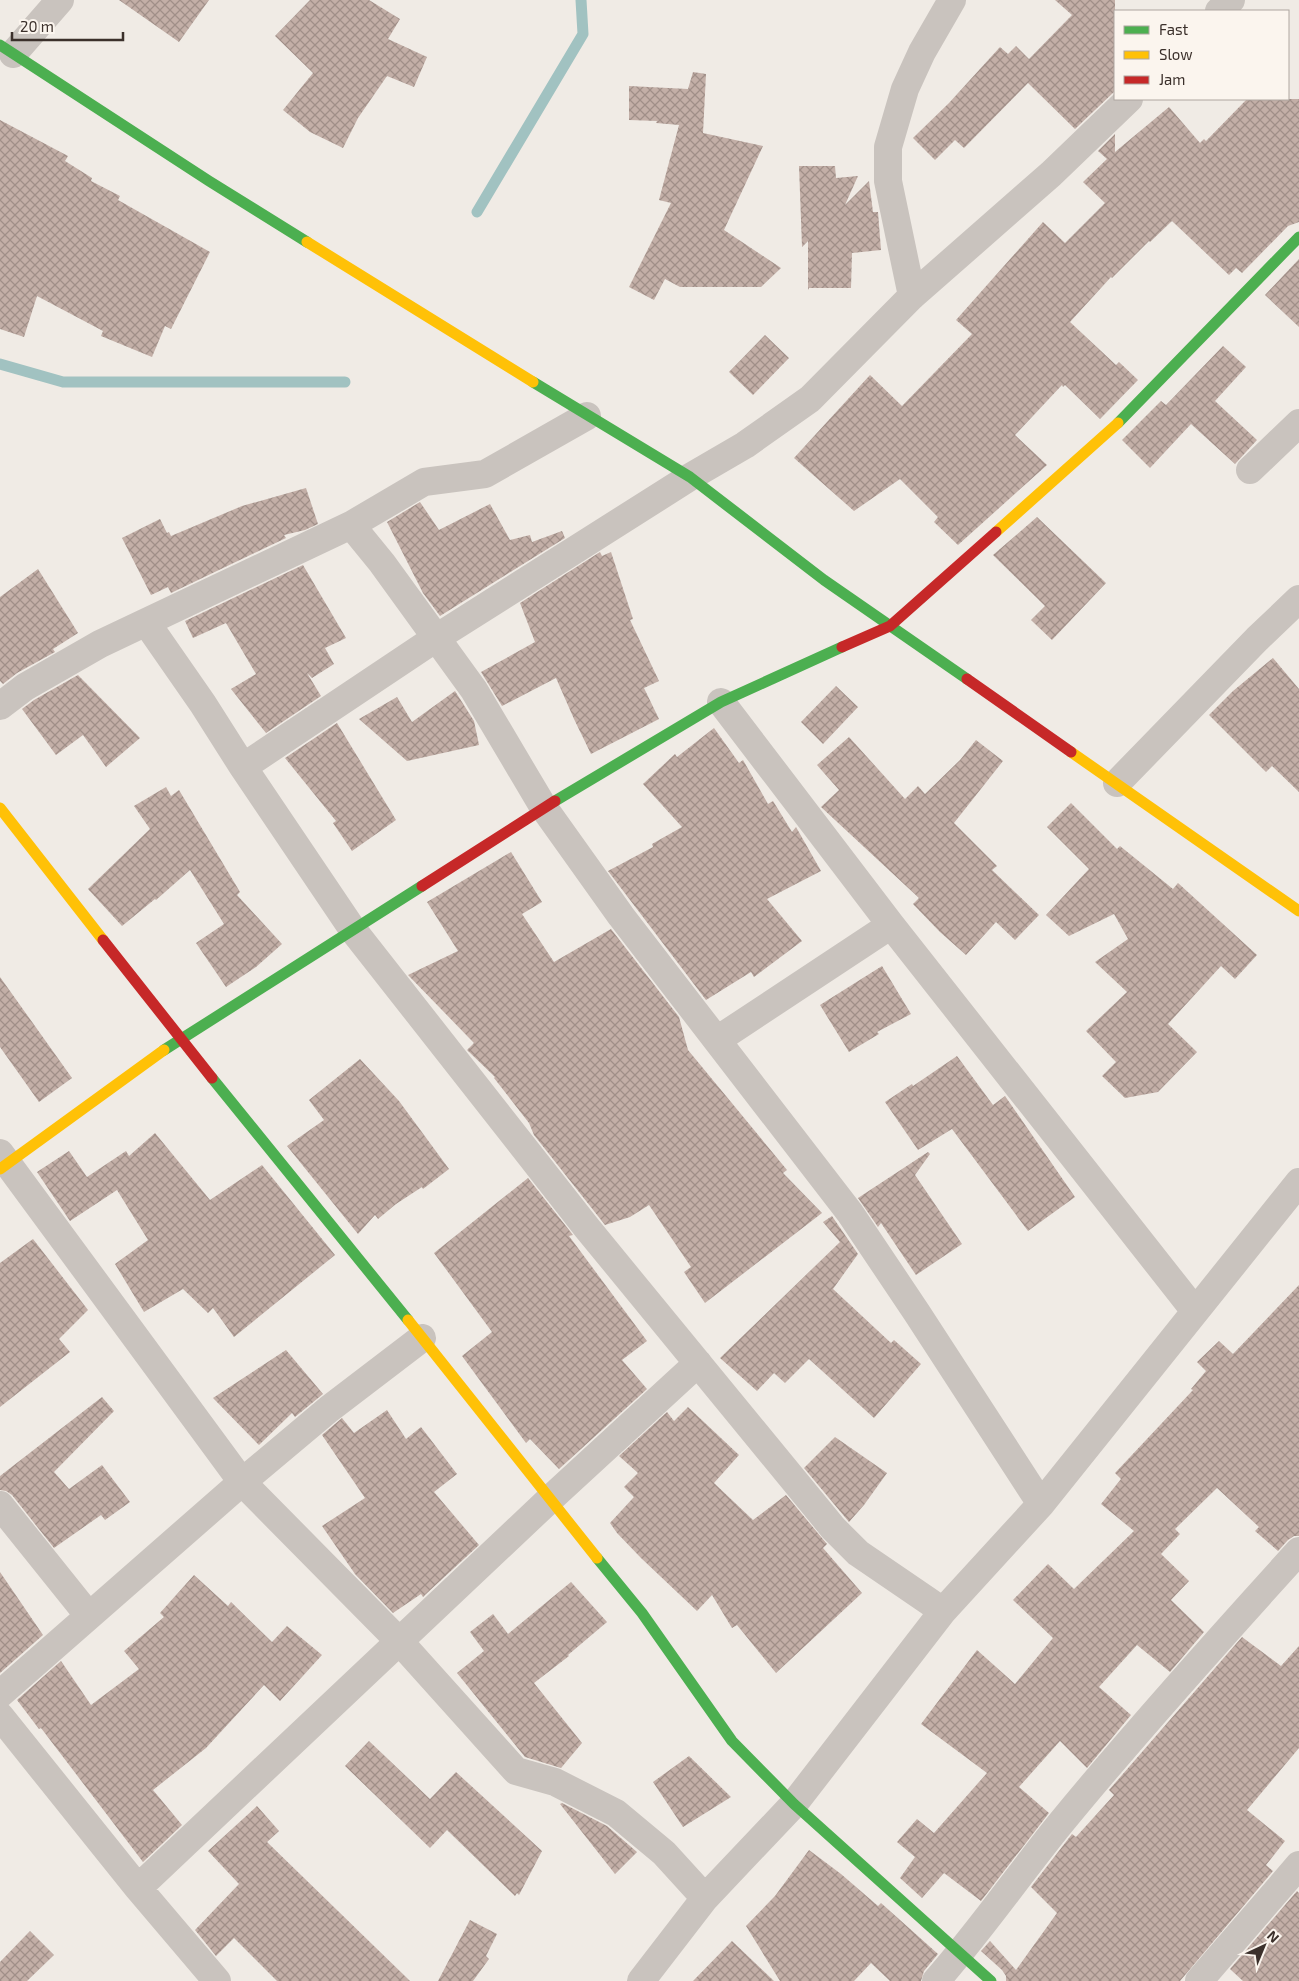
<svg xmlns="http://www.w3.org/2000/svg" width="1299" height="1981" viewBox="0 0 1299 1981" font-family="'Exo 2',sans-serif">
	<defs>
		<pattern id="building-cross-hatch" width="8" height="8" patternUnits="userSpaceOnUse" patternTransform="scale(1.25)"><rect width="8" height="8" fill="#c3afa7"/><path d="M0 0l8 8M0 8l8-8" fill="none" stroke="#a08f88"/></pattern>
	</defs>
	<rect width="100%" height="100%" fill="#f0ebe5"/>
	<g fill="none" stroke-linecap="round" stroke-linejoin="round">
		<path stroke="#a1c2c1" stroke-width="11" d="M477,212L583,34L581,0
			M0,364L63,382H345"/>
	</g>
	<path fill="url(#building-cross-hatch)" d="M119,0H209L179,42Z
		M310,0H369L400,19L388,39L427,57L414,87L387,76L358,118L343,148L310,132L283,110L313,73L275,36Z
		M1055,0H1115V91L1075,129L1028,83L964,148L955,140L935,160L913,138L949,103L1000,47L1008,54L1016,46L1029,59L1072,15Z
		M693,72L706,74L703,133L763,146L724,230L781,268L761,287H680L665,279L654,300L629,287L671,203L659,200L679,125L656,123L657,121L629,120V86L688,89Z
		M1247,99H1299V222L1288,226L1242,273L1236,268L1229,275L1172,221L1150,242L1149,241L1112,278L1111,277L1070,322L1116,365L1119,362L1138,380L1100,419L1065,385L1063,387L1062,385L1015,435L1047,465L958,545L934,522L938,517L900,479L854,511L794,458L870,375L902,406L972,334L956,320L1043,222L1065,243L1105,203L1083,182L1107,159L1098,151L1115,134V152L1169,107L1200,143L1204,139L1206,141Z
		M0,120L68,156L65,161L92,178L91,181L120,196L118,200L210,252L171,329L165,326L152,357L101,336L103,331L37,296L24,337L0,329Z
		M799,166H835L836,178L858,176L845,205L869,181L873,212H878L881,250L852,253L851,288H809L808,290V241L802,247Z
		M1299,259V327L1265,295Z
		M765,335L789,358L753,395L729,372Z
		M1223,346L1246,367L1215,401L1257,440L1235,464L1191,424L1150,468L1122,440L1161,401L1166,405Z
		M306,488L318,524L305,530L284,535L286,538L171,593L168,587L151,595L122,538L160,519L167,533L169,532L171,536L242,506Z
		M420,502L439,530L490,504L510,540L530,535L532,542L562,531L565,538L440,616L423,593L387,522Z
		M1037,517L1106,583L1052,640L1031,620L1045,606L993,555Z
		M600,552L602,556L611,552L633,619L630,620L659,681L644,688L659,719L591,754L574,719L556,678L502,706L481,672L535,642L520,603Z
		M303,565L346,638L325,648L334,664L312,678L307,673L321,696L266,733L231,689L256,674L226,623L193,638L185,621Z
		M38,569L78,633L53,649L55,652L17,673L3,684L0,681V597Z
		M1273,658L1299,689V792L1272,766L1266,772L1209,715L1233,691Z
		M78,675L140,738L106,767L83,735L56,755L22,709L34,700Z
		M836,686L858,707L823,744L801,722Z
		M455,691L474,721L479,745L407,761L359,719L397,697L412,722Z
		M337,723L396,820L352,851L333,823L336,821L285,758Z
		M714,728L739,763L743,760L768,804L773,801L792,832L796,827L821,871L767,899L802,941L754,977L751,972L706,1000L608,871L653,847L652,844L682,827L643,784L675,754L677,757Z
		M849,737L905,799L918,786L925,794L960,760L976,740L1003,761L954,823L997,866L992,870L1039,915L1015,940L996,922L966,955L940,932L913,904L919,898L821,807L839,790L817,765Z
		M166,787L171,796L179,790L240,892L237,895L282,944L256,967L226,987L196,943L224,924L190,870L156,900L155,899L122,926L88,889L150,829L134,806Z
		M1071,803L1117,849L1120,846L1173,889L1178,883L1257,955L1235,979L1221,966L1168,1024L1197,1052L1158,1092L1125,1098L1102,1076L1116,1062L1086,1031L1127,992L1095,962L1128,939L1114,914L1069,936L1046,915L1089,869L1047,827Z
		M511,852L542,902L522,914L554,962L611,929L679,1017L688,1050L787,1170L783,1173L822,1213L705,1303L684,1272L691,1267L649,1205L630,1217L605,1225L534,1135L529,1123L494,1078L495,1077L467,1050L474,1043L408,975L458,951L427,902Z
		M882,966L911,1014L877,1032L879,1034L849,1052L820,1005Z
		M0,977L72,1078L39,1102L0,1047Z
		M957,1056L993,1105L1005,1096L1075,1197L1028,1231L952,1129L918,1150L885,1102L912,1084L913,1086Z
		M360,1059L399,1101L449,1169L423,1189L422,1187L396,1204L378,1219L375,1215L358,1234L287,1146L324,1120L309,1100Z
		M155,1133L210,1200L262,1165L335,1255L234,1337L213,1308L208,1313L183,1289L144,1312L115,1264L148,1240L117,1190L70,1221L37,1172L69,1151L87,1177L126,1151L129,1156Z
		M928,1152L930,1154L915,1175L962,1244L916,1275L881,1223L878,1227L858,1198Z
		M528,1178L573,1235L569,1236L647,1341L622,1360L647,1389L559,1469L530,1439L526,1443L462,1356L492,1332L434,1253Z
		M832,1216L858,1254L833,1289L891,1343L894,1340L921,1364L874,1418L809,1359L785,1383L774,1373L757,1391L720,1358L840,1242L823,1222Z
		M33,1239L88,1310L59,1339L70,1352L0,1407V1263Z
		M1299,1285V1536H1294L1288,1540L1278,1551L1255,1531L1259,1527L1217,1488L1175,1529L1180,1534L1161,1554L1189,1581L1171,1600L1204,1632L1170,1672L1137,1645L1099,1687L1131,1715L1087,1768L1060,1741L1019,1787L1049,1813L981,1901L944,1873L922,1898L900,1878L915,1857L897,1842L917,1819L934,1833L987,1773L921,1724L977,1650L1015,1684L1053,1638L1013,1600L1048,1564L1074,1589L1134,1531L1101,1504L1121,1479L1115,1473L1193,1390L1191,1389L1206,1371L1197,1362L1219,1341L1233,1354Z
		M286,1350L323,1394L295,1417L292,1413L259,1445L213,1398Z
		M102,1397L114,1411L54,1472L69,1489L102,1465L130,1502L105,1520L101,1515L54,1548L12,1495L6,1491L0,1490V1476Z
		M688,1407L739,1455L714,1483L753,1520L786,1495L827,1544L823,1548L862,1593L776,1673L737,1625L732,1628L712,1595L697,1611L641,1558L617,1533L610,1523L634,1497L624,1487L638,1473L619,1456L667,1412L674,1421Z
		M387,1410L406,1439L421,1427L457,1474L434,1492L479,1545L426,1594L423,1597L421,1594L393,1613L355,1574L322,1526L365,1498L322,1435L342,1418L354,1433Z
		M835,1437L887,1473L864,1505L849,1522L804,1468Z
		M0,1572L43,1635L0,1673Z
		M194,1575L228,1606L231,1602L272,1642L287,1626L322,1655L280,1701L264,1685L206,1748L153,1790L182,1825L143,1862L41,1728L39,1729L17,1700L61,1661L91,1705L139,1669L124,1651L164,1617L160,1613Z
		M571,1582L607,1622L568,1655L569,1656L534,1683L582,1743L561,1768L525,1757L457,1673L484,1651L470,1632L493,1614L508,1634Z
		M1242,1637L1281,1666L1299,1646V1748L1247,1810L1285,1841L1266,1865L1273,1871L1180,1981H1006V1976L1002,1970L981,1951L990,1941L1016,1970L1057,1913L1031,1887L1072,1834L1076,1837L1114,1795L1109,1790Z
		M369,1741L430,1799L456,1772L542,1851L519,1895L517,1893L515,1896L447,1830L430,1848L345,1766Z
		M689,1756L731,1797L683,1827L653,1782Z
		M562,1803L607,1826L637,1852L615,1874L560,1804Z
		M257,1806L279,1831L267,1842L410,1981H277L234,1938L216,1956L195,1930L239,1884L208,1851Z
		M809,1850L841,1874L878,1906L881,1903L938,1954L924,1971L921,1981H890L871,1963L854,1981H780L746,1926L775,1896Z
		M1297,1891L1299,1893V1981H1243L1230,1969Z
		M470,1920L497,1934L486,1956L489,1959L473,1981H438Z
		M30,1931L54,1955L27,1981H0V1962Z
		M732,1941L774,1981H693Z"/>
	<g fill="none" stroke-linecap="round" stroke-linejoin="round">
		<path stroke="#c9c3be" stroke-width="28" d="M1219,11L1231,0
			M13,54L60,0
			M912,296L888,181V147L905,89L922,52L952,0
			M1250,470L1299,423
			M351,525L382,563L474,690L544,808L621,916L850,1213L917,1313L1041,1504
			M146,622L203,704L243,767L353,930L587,1228L833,1528L858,1553L943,1611
			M721,702L891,925L1195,1311
			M0,706L25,687L100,644L351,525L424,482L485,474L587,416
			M243,767L436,638L690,477L745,445L810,399L912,296L1051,174L1129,99
			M1117,783L1257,639L1299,599
			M717,1040L891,925
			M0,1153L242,1482L400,1642L516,1771L555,1782L616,1813L664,1853L705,1898
			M0,1505L89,1616
			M0,1694L242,1482L329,1409L422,1338
			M0,1716L138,1888L217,1981
			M138,1888L549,1500L698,1363
			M641,1981L705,1898L794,1804L943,1611L1041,1504L1299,1182
			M936,1981C980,1931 1018,1876 1060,1824C1137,1730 1218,1640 1299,1551
			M1199,1981L1299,1865"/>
		<path stroke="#4caf50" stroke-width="11" d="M0,45L209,181L307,242
			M533,382L690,477L824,580L967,679
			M1118,423L1299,237
			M555,801L721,702L842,647
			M164,1050L422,886
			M212,1078L408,1320
			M597,1558L642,1613L732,1741L794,1804L991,1981"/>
		<path stroke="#ffc107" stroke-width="11" d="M307,242L533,382
			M996,532L1118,423
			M1071,752L1299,911
			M0,808L103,940
			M0,1169L164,1050
			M408,1320L597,1558"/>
		<path stroke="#c62828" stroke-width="11" d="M842,647L890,626L996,532
			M967,679L1071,752
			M422,886L555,801
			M103,940L212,1078"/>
	</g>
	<rect x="1114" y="10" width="175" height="90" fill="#fbf5ee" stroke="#aea6a0"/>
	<rect x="1124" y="26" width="25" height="8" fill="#4caf50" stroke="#aea6a0"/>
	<text x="1159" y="35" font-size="15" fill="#3b302b">Fast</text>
	<rect x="1124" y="51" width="25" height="8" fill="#ffc107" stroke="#aea6a0"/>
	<text x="1159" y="60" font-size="15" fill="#3b302b">Slow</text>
	<rect x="1124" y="76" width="25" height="8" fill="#c62828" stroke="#aea6a0"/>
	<text x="1159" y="85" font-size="15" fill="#3b302b">Jam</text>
	<g transform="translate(1264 1946) rotate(44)" stroke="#fbf5ee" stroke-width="4" paint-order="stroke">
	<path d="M0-4L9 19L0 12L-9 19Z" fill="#3b302b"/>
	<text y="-8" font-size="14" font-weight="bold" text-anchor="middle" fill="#3b302b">N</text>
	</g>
	<path d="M12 32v8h111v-8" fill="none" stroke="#3b302b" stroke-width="2.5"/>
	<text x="20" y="32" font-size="15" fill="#3b302b" stroke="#fbf5ee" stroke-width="4" paint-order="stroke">20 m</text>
</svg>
